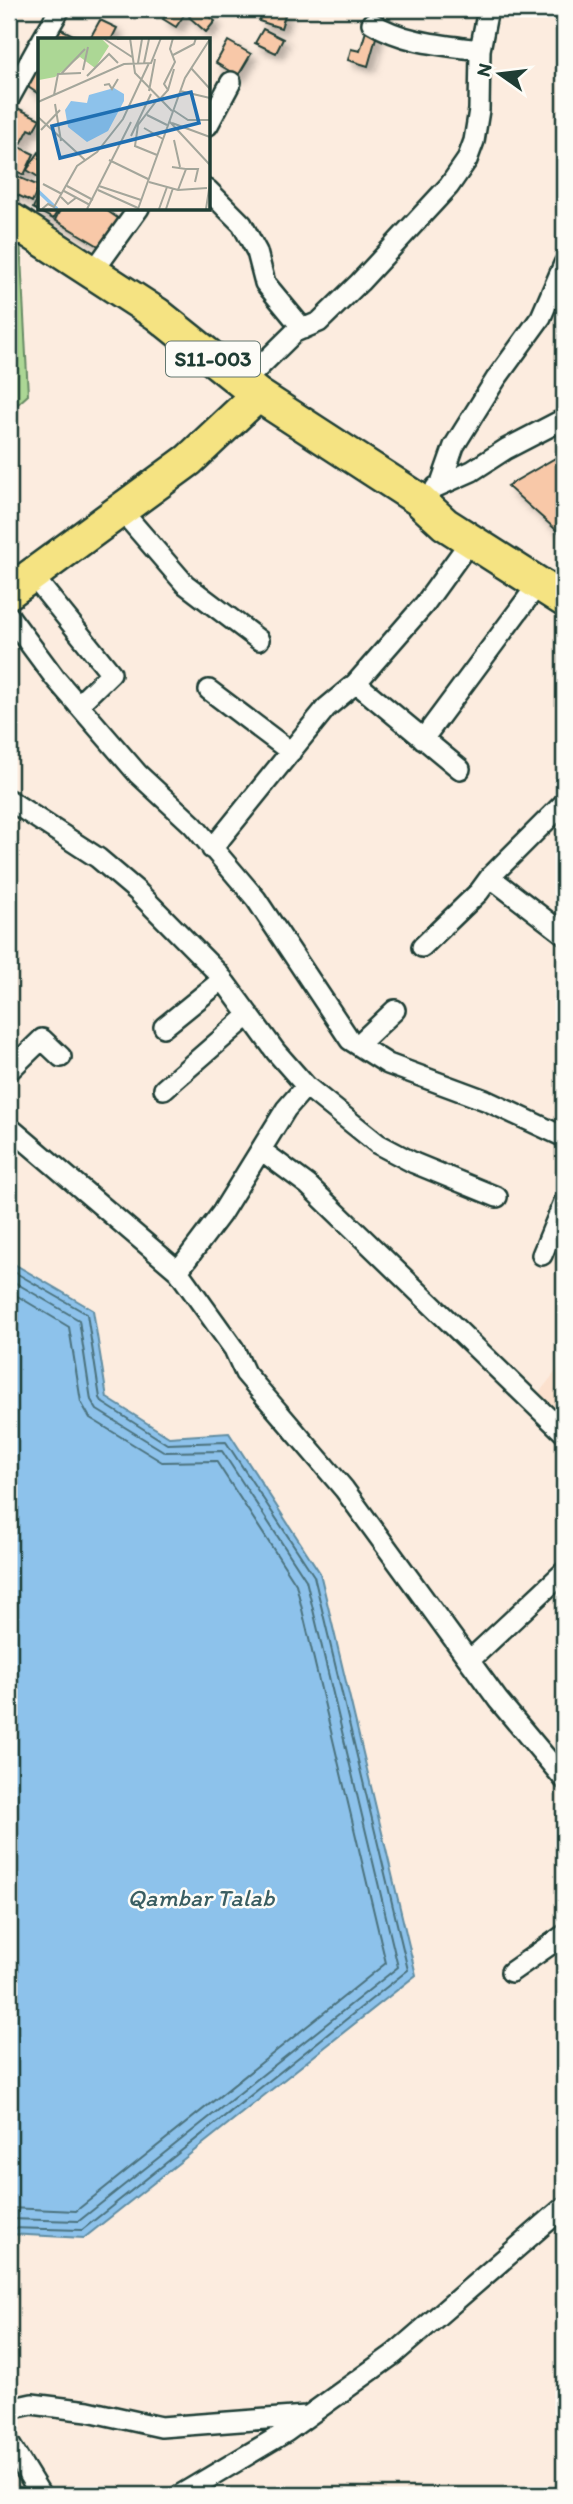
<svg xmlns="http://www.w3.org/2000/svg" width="573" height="2504" viewBox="0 0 573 2504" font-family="Itim,sans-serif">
	<defs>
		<filter id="shadow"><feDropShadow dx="6" dy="6" stdDeviation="3.5" flood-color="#0004"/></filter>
	</defs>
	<rect width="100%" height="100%" fill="#fcecdf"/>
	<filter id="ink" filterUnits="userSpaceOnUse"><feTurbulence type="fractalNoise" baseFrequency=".0143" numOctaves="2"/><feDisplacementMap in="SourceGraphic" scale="14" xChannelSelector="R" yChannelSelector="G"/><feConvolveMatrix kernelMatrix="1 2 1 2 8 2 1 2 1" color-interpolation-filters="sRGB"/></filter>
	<g filter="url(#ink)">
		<path fill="#fbe1ce" d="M564,1361V1419L538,1394Z"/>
		<path fill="#acd795" stroke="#668a64" stroke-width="2" d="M9,230L20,237L28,395L9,412Z"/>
		<path fill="#8dc2eb" stroke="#618da2" stroke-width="2" d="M9,1261L93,1310L107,1398L169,1437L229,1433L320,1573L416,1975L84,2238L9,2234Z"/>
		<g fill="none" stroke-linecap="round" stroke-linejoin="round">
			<path stroke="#4b727d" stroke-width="2" d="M9,1269L87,1314L100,1398L103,1403L167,1444L226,1442L314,1576L408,1970L82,2230L9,2228
				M9,1279L79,1320L91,1400L97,1410L165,1452L222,1451L306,1580L398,1967L79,2221L9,2219
				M9,1291L69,1327L81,1402L90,1418L162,1462L216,1461L296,1584L386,1963L76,2211L9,2208"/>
		</g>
		<path fill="#f8c8a8" stroke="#1f3d34" stroke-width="2" filter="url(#shadow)" d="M170,9H188L176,27L163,19Z
			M196,9H201L215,21L206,32L189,17Z
			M263,9L286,12L281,28L259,21Z
			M100,20L117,28L111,40H89Z
			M57,27L75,36L73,40H51Z
			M263,29L283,39L276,53L255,43Z
			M366,31L377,34L368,66L348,60L351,49L360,51Z
			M228,41L251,54L238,76L216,63Z
			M37,66L40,68V95L25,85Z
			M11,105L40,119L33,131L29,129L21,144L9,138V109Z
			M19,147L34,154L24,175L9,167Z
			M39,152L40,153V178L27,170Z
			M9,173L39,186L32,202L9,191Z
			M40,194V208H59L53,219L33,208Z
			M61,208H107L106,210L119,219L102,248L55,220Z
			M564,453V537L507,486Z"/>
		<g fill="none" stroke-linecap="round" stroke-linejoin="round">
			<defs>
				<path id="minor" d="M372,23C405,43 442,45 480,50
					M42,40L60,9
					M9,99L40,43
					M208,125L231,82
					M208,190L242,224L257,252L265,283L303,329
					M93,272L139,208
					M243,383L295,332L319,322L360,282L449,186L467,160L474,141L479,110L480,50L488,9
					M441,483L454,446L496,379L541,317L564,264
					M436,487L472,471L506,449L564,419
					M121,510L185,584L259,640
					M32,575L111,673L78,705
					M9,616L55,678L138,774L193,825L256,899L350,1040L388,1064L485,1100L564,1137
					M356,683L460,769
					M209,690L291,752
					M423,739L539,583
					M9,800L98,858L137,891L218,973L276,1052L306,1086L378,1144L414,1163L497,1197
					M212,849L326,708L356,683L424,605L471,540
					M490,877L564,934
					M422,947L479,892L490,877L564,803
					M164,1027L223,979
					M358,1045L395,1010
					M9,1071L42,1039L61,1057
					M164,1089L249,1015
					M9,1127L178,1271L234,1349L245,1373L344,1489L498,1700L564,1779
					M261,1150L308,1185L564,1433
					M542,1255L564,1202
					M178,1271L221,1214L286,1109L306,1086
					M470,1660L564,1572
					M511,1972L564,1935
					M9,2409L32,2404L88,2411L161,2427L306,2416
					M9,2443L41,2495
					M180,2495L286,2432L394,2354L564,2207"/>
				<path id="primary" d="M9,218L157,314L258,395L418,499L445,524L564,600
					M9,592L189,460L258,395"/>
			</defs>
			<use href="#minor" stroke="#1f3d34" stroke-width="24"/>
			<use href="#primary" stroke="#1f3d34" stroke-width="37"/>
			<use href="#minor" stroke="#fdfcf7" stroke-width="19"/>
			<use href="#primary" stroke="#f5e382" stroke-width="32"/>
		</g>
	</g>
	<g text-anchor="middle" stroke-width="5" stroke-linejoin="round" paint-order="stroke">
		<rect fill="#fdfcf7" stroke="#62766e" stroke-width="2" x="166" y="341.5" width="94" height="35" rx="5"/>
		<g font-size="21" font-weight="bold" fill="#1f3d34">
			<text x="213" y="366">S11-003</text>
		</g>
		<g font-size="24" font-style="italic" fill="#3a5e62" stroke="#fdfcf7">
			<text x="201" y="1906">Qambar Talab</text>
		</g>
	</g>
	<g transform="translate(38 38)">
		<rect width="172" height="172" fill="#fcecdf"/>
		<path d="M0,0H63L71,8L57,30L42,19L17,39L1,42Z" fill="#acd795"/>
		<path d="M76,50L86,56V63L70,93L49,104L30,89L27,72L33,63L49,65L51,57Z" fill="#8dc2eb"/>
		<path fill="none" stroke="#8dc2eb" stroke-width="3.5" d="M0,153L19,171"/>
		<path fill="none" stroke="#a4a69b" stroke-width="2" d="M65,0L94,19M92,0L97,35L134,73M79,1L105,0M135,17L156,6L158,0M100,25L104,1M106,25L111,1M153,30L172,51M45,32L50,9M23,36L47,11M49,38L71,16L80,25M66,47L71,46L74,51L80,41M130,52L126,46L137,24L132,11L135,0M111,53L117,21M142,53L172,60M16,57L20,36L43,35M121,62L130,52L136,31M0,64L86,26L113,25L123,0M17,66L23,103M135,72L150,82H172M109,77L129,87M0,79L47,122M132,84L172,127M134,85L172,99M106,90L125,101M3,92L22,72M93,98L113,56M136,102L142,129M119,117L97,108L100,87L119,62M71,122L110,141M134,129L148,131L140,152M148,131H160L157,144M111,144L140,152L169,150M5,146L24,156M29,148L55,162M61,148L103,162M60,152L100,170M26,153L52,167M23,159L30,166L39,159M4,171L10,166L16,169L39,128L59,114L85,81L111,25M49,171L93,84M100,171L147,40L172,1M121,171L129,149M128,171L135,150M168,171L172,145"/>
		<path fill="#1f6fb2" fill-opacity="0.15" stroke="#1f6fb2" stroke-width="3.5" d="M153,54L161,85L22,120L14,88Z"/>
		<rect width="172" height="172" fill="none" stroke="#1f3d34" stroke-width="3.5"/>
	</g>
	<rect width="573" height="2504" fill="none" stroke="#fdfcf7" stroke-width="35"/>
	<rect x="18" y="18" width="538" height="2469" fill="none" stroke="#1f3d34" stroke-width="2.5" filter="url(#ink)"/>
	<g transform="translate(500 74) rotate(284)" stroke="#fdfcf7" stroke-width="5" paint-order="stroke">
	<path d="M0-5L12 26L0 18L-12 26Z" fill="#1f3d34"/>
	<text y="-10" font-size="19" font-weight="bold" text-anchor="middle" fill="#1f3d34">N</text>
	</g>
</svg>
